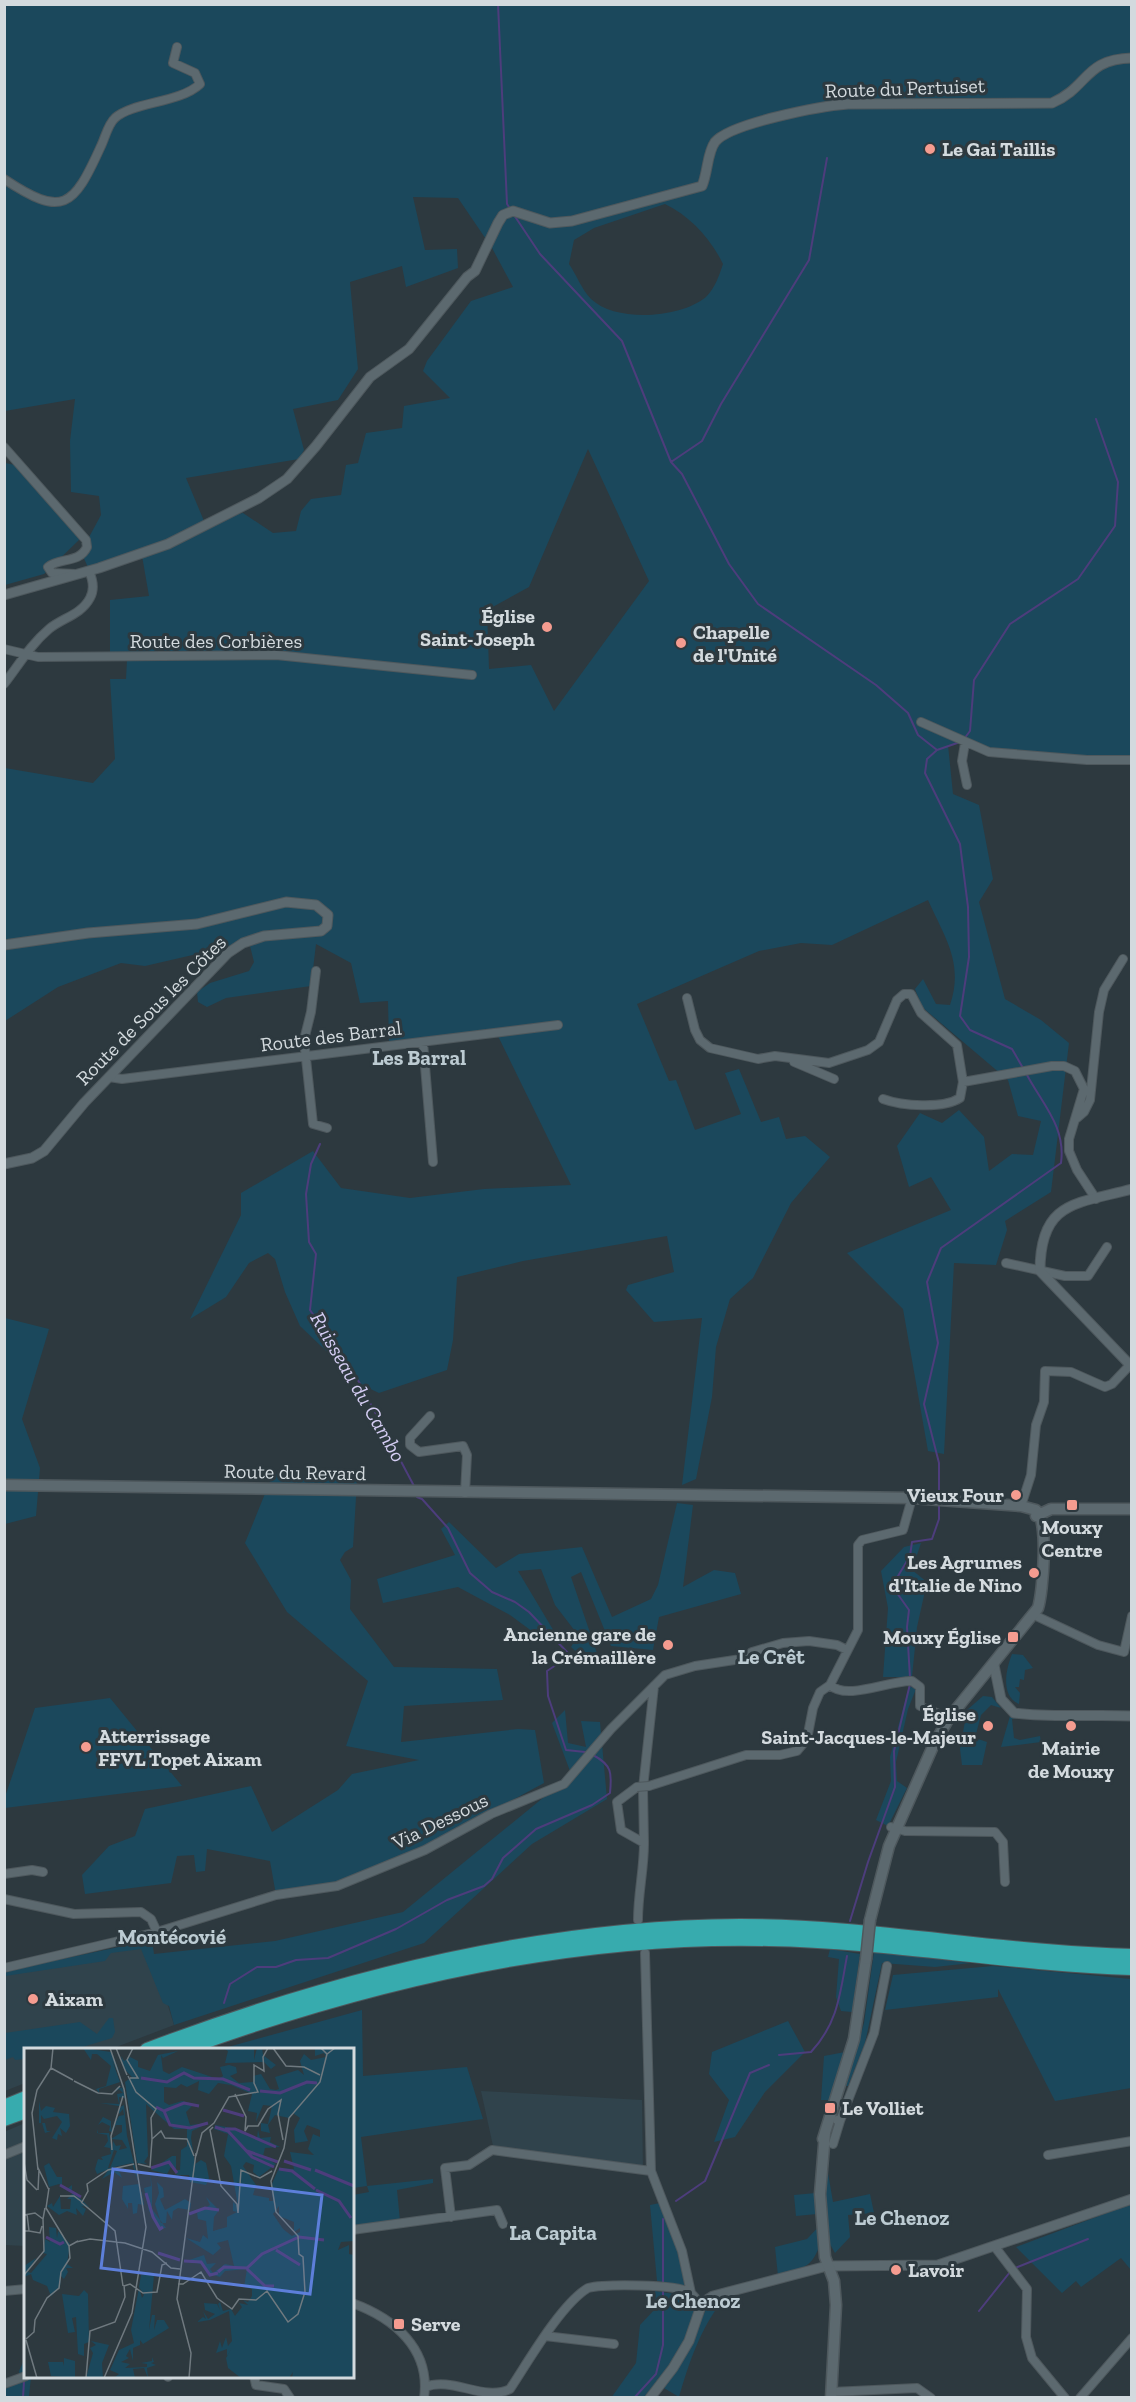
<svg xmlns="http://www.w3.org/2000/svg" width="1136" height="2402" viewBox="0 0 1136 2402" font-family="'Zilla Slab',serif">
	<rect width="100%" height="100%" fill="#2d393f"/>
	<path fill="#30434c" d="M149,1945L174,2025L111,2049L26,2050L25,2083L5,2091V1970Z
		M481,2091L642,2100L643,2173L495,2155Z
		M25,2123V2246L5,2245L4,2132Z"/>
	<path fill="#1b485c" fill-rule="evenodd" d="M4,5H1131V756H1088L978,748L965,743L948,745L953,794L979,805L993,879L979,902L1005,999L1041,1020L1069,1043L1051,1192L1005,1221L1007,1230L996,1265L954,1263L944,1454L928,1451L903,1309L847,1253L951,1210L931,1177L909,1187L897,1146L920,1113L942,1123L959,1110L984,1137L989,1171L1012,1154L1033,1155L1041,1121L1018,1116L1008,1080L922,1007L915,989L923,979L936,1004L950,1005C964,963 945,938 928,900L832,945L801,943L759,951L637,1004L669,1081L676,1080L695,1130L741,1114L725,1073L739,1069L761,1122L779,1117L786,1139L805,1136L830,1157L791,1203L753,1278L730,1299L716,1347L712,1397L696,1479L682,1485L702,1318L654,1322L626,1290L628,1285L674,1272L667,1236L523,1261L457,1277L453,1340L447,1370L379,1393L362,1385L300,1326L285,1292L275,1259L268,1253L249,1263L226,1297L190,1319L241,1215V1193L313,1151L341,1188L410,1198L484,1189L571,1185L497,1034L389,1043L388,1001L360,1003L351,963L316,944L311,986L226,998L207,1007L198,1002L197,992L210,983L249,971L254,962L249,942L145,966L121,963L58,987L5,1021V768L93,783L115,759L110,679H126L127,660L110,653V600L149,596L141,550L92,576L81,552L101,515L99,496L71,492L70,441L75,399L5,411ZM413,197L458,198L492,248L513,287L471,301L427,361L423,371L450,398L404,406L402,428L366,433L358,463L346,465L341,495L311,499L301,511L296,531L273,533L243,513L204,521L186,478L299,459L304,450L293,409L338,400L358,369L350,282L402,266L406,287L458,268L457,249L425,250ZM665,204C690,216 711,239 723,264C719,276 715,288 706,297C681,318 616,323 591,299C582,290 576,274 569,264L574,240L594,228ZM588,449L649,581L554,711L531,665L489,669L487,610L529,587Z
		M5,463L15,465L81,538L44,574L5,585Z
		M5,1318L49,1329L22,1419L40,1468L36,1516L5,1524Z
		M273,1474L357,1481L353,1547L345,1552L340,1560L351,1580L350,1609L394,1667L497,1669L503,1700L404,1706L401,1742L518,1729L535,1730L544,1783L410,1856L337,1886L276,1895L270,1861L207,1849L205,1871L196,1872L194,1855L177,1856L171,1883L85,1894L82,1875L109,1846L135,1836L145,1809L251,1786L272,1832L338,1790L352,1774L419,1760L346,1746L368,1681L287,1612L245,1543Z
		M677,1503L693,1505L683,1587L714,1570L735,1573L741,1594L659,1617L653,1650L611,1646L581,1572L571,1577L601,1665L585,1660L571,1647L578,1635L555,1605L541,1569L518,1571L558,1638L548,1643L510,1615L458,1587L383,1603L377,1579L455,1555L441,1529L449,1522L496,1568L519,1554L582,1547L612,1617L651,1599L658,1585Z
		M921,1543L912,1570L927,1582L917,1627L912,1677H883L888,1608L881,1571L904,1547Z
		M1012,1654L1023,1655L1033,1668L1025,1670L1024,1680L1020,1679L1019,1687H1015L1020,1693L1019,1704C1000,1696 1006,1669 1012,1654Z
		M909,1686L916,1689L908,1709L896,1762L897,1781L907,1788L888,1826L876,1820L891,1781L890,1757Z
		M983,1696L992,1697L1001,1708L991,1705L981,1715L975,1738L987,1742L982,1765H962L960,1749L967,1710Z
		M110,1698L182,1786L5,1808V1797L35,1708Z
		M565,1710L568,1743L586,1747L581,1721L600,1722L607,1799L532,1844L424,1943L174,2025L169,2006L163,2003L141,1949L111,1953L105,1961L5,1976V1971L152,1940L154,1954L275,1941L403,1912L549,1793L566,1788L573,1779L552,1723Z
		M1010,1716L1016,1718L1012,1719L1014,1738L1020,1740L1040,1736L1041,1742L1001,1747Z
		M830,1949L860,1954L852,2012L841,2011L836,1997L839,1959L828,1957Z
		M874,1952L971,1963L935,1967L882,1963L865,2043L848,2086H846L864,2023Z
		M993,1966L1131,1979V2088L1055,2101L998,1989V1997L885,2010L893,1975Z
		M362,2010L363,2076L467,2067L483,2119L361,2137L367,2186L433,2179V2183L397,2190L400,2221L353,2227V2195L369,2192L367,2186L353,2188L352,2050H217Z
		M109,2018H113L115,2032L112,2038L76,2049L26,2050L25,2059L15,2060L13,2057L5,2060V2033L80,2022L97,2034Z
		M788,2021L805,2052L765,2092L735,2137L714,2142L729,2100L709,2074L712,2052Z
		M845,2052L831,2100H821L824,2056Z
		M822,2173H828L833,2202L870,2194L874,2213L848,2215L850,2237L835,2253L826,2237L823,2236C813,2267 808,2267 778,2276L775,2247L807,2239L824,2221Z
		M816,2193L817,2214L796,2216L794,2195Z
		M660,2203L674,2238L686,2287L657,2281L650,2205Z
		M1131,2204V2270L1121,2258L1081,2287L1076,2281L1062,2293L1016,2247Z
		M655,2291L687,2296C690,2299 694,2304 695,2308C700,2333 659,2379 644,2397L611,2398L636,2363L640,2325L656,2308Z
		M718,2298L723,2300C700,2329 689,2363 679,2397L664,2388L688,2349L708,2305Z
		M25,2358L26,2376L31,2377L29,2396L35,2397L5,2398V2389L20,2382L19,2371Z"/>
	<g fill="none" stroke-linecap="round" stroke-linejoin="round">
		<path stroke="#4d3d7c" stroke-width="2" d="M498,4L507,204L511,210
			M514,215L540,254L622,341L671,462L682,474L729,564L758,604L876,685L908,713L918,735L937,750L927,759L925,773L960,844L968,907L969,957L960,1016L970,1030L1012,1049L1023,1068
			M671,462L702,441L721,404L809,260L827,158
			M964,739L970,731L974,680L1010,624L1078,579L1115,526L1118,482L1096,419
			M937,750L960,742
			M320,1144L311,1164L306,1194L309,1242L316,1254L310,1310L359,1382L414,1486
			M939,1495V1463L924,1404L938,1343L927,1282L941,1248L1061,1163C1066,1127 1043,1105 1027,1075
			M417,1497L422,1499L448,1528L470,1573L492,1592L515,1602L529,1612L568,1653
			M565,1659L547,1671L548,1696L566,1750L585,1752
			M910,1678L907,1627L909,1610L892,1586L910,1556L912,1542L932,1539L939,1519V1504
			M850,1921L868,1862L895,1787L894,1751L910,1684
			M224,2003L230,1984L257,1967H276L296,1960L328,1958L396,1929L447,1900L484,1886L492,1879L503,1858L536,1829L592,1805L610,1793C612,1773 612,1765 593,1755
			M779,2055L811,2052C838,2023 840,1994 847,1956
			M676,2201L705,2181L750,2073L769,2065
			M663,2219V2284
			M1015,2268L1088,2239
			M979,2311L1010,2272
			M23,2398L24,2381
			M634,2398L656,2374L663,2345V2290"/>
		<defs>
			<path id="minor" d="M4,179C63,218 73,208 101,146C105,138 108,124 115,118C132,102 180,103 200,84L195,73L173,63L177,47
				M4,447L86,540L87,547C79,564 60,557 48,567L52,573L76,574
				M4,649L38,657L276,655L472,675
				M4,684C19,665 30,645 49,629C62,618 81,615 90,598C95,589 93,580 89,571
				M921,722L989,752L1087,760H1132
				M965,743L962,761L967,785
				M316,971L311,1012L304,1040L313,1124L327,1128
				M687,998L695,1030L700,1040L710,1048L758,1059L775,1056L829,1063L868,1050L879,1042L897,1000L904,994H911L921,1013L957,1045L963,1082L1052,1066H1064L1075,1071L1084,1089L1069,1139V1151L1077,1170L1096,1199
				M423,1042L433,1162
				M794,1062L834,1079
				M109,1077L122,1079L558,1025
				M883,1099C902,1106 943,1109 960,1098L963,1082
				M1077,1118L1084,1112L1090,1100L1099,1012L1104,990L1123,959
				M1006,1263L1065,1276H1088L1107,1247
				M430,1416L410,1438V1445L419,1452L463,1446L467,1455L465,1493
				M1021,1506L1031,1475L1036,1425L1044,1402L1045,1371L1071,1372L1105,1387L1112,1384L1130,1365
				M1034,1615L1098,1645L1124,1652L1132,1616
				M830,1685C847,1701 890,1680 912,1681L920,1687V1706L949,1718
				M649,1786L746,1755H780L797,1751L807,1739L813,1708L820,1692L830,1685L858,1630V1545L862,1540L903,1530L912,1498
				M637,1787L617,1802L621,1830L644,1843C644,1870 638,1893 638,1920
				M891,1827L905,1831L995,1832L1003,1842L1005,1882
				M644,1843L643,1788L654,1686
				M4,1874L32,1870L43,1872
				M4,1899L74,1914L141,1912L151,1919L157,1932
				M645,1953L651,2171L682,2251L691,2293
				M4,1968L157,1932L276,1895L337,1886L425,1850L491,1814L564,1784L611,1729L665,1675L695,1666L741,1659L752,1652L783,1643L809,1641L837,1645L847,1650
				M840,2121L874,2033L887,1966
				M833,2144L840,2121L837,2120
				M4,2155L26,2146
				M1048,2155L1132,2141
				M451,2217L445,2168L469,2165L492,2150L651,2171
				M352,2230L497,2210L503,2224
				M995,2247L1027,2289L1026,2337L1032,2358L1065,2398
				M4,2291L26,2289
				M352,2303C394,2318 431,2349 424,2398
				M545,2336L614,2344
				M168,2376V2377
				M254,2376L256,2385L284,2389L290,2398
				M4,2384L26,2376
				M425,2387C453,2376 483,2402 510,2389C528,2362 561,2304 588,2288C604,2284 675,2284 689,2292C695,2295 697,2301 700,2307
				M831,2392L917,2388L931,2398
				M1080,2398L1132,2338"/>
			<path id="tertiary" d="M4,595L99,568L168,544L259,498L287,479L316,446L370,377L409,349L467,277L475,271L498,223L503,215L513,211L550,223L572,221L702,186C708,172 707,153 715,142C730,123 822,106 848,104L1052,103C1089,87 1084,59 1132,58
				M4,945L88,933L197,924L286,902L316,905L328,915L327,926L321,931L264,936L243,943L228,953L84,1103L44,1151L32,1158L4,1164
				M1132,1189C1076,1204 1040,1201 1040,1271L1132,1367
				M994,1665L1001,1699L1014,1713C1053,1718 1092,1714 1132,1716
				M650,2398L673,2368L689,2341L702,2303L713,2296L827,2266L938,2265L1132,2199"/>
			<path id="secondary" d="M4,1485L912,1498L1021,1506L1036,1510C1049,1519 1043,1592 1038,1608L949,1718L934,1744L889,1846L870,1920
				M1036,1516L1051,1509H1132
				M825,2133L820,2194L825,2257L834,2281L836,2305L831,2398
				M823,2139L854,2039L866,1959"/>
			<path id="motorway" d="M147,2050C335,1979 539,1927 740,1926C871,1926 1001,1953 1132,1956
				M181,2050C367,1982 570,1934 769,1939C890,1941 1010,1964 1132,1968
				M4,2107L26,2098
				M4,2119L26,2111"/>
		</defs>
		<use href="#minor" stroke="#4e585d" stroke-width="10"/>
		<use href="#tertiary" stroke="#4e585d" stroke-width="11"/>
		<use href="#secondary" stroke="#4e585d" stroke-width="13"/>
		<use href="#motorway" stroke="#4e585d" stroke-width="16"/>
		<use href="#minor" stroke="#5c696f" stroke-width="8"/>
		<use href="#tertiary" stroke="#5c696f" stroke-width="9"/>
		<use href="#secondary" stroke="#5c696f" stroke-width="10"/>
		<use href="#motorway" stroke="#37abae" stroke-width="14"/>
		<defs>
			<path id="minor-bridge" d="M637,1787L649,1786"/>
			<path id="secondary-bridge" d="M866,1959L870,1920"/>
		</defs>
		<use href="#minor-bridge" stroke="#4e585d" stroke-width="10" stroke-linecap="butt"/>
		<use href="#secondary-bridge" stroke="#4e585d" stroke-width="13" stroke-linecap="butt"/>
		<use href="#minor-bridge" stroke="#5c696f" stroke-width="8"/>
		<use href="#secondary-bridge" stroke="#5c696f" stroke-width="10"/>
	</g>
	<g fill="#f59c90" stroke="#2d393f" stroke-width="2">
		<circle cx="930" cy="149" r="6"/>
		<circle cx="547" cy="627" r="6"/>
		<circle cx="681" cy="643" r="6"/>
		<circle cx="1016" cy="1495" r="6"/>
		<rect x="1066" y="1499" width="12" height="12" rx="3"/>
		<circle cx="1034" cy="1573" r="6"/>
		<rect x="1007" y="1631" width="12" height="12" rx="3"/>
		<circle cx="668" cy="1645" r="6"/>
		<circle cx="988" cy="1726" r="6"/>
		<circle cx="1071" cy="1726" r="6"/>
		<circle cx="86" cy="1747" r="6"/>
		<circle cx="33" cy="1999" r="6"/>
		<rect x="824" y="2102" width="12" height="12" rx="3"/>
		<circle cx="896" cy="2270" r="6"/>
		<rect x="393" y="2318" width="12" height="12" rx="3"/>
	</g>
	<g text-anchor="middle" stroke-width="6" stroke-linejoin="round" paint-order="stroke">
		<g font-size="20" fill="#d3dade" stroke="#2d393f">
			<text transform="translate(905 88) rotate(-2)" y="7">Route du Pertuiset</text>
			<text x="216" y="648">Route des Corbières</text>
			<text transform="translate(151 1010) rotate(-45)" y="7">Route de Sous les Côtes</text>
			<text transform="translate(331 1036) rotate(-7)" y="7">Route des Barral</text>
			<text transform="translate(295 1472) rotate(1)" y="7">Route du Revard</text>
			<text transform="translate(440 1821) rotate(-26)" y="7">Via Dessous</text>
		</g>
		<g font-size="20" font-weight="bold" fill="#d3dade" stroke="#2d393f" text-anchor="start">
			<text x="942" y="156">Le Gai Taillis</text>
			<text x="535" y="623" text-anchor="end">Église<tspan x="535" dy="23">Saint-Joseph</tspan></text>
			<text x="693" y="639">Chapelle<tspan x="693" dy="23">de l'Unité</tspan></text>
			<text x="1004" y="1502" text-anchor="end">Vieux Four</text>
			<text x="1072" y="1534" text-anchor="middle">Mouxy<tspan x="1072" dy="23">Centre</tspan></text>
			<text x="1022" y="1569" text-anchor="end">Les Agrumes<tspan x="1022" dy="23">d'Italie de Nino</tspan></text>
			<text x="656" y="1641" text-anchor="end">Ancienne gare de<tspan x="656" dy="23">la Crémaillère</tspan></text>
			<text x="1001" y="1644" text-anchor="end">Mouxy Église</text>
			<text x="976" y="1721" text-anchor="end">Église<tspan x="976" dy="23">Saint-Jacques-le-Majeur</tspan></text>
			<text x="98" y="1743">Atterrissage<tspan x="98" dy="23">FFVL Topet Aixam</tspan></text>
			<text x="1071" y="1755" text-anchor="middle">Mairie<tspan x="1071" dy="23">de Mouxy</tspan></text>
			<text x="45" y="2006">Aixam</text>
			<text x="842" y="2115">Le Volliet</text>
			<text x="908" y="2277">Lavoir</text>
			<text x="411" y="2331">Serve</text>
		</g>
		<g font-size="21" font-weight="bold" fill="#bccbd2" stroke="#2d393f">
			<text x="419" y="1065">Les Barral</text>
			<text x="771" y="1664">Le Crêt</text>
			<text x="172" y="1944">Montécovié</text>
			<text x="902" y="2225">Le Chenoz</text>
			<text x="553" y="2240">La Capita</text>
			<text x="693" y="2308">Le Chenoz</text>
		</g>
		<g font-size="21" font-style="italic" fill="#d4cdf3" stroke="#2d393f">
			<text transform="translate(358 1387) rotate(60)" y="7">Ruisseau du Cambo</text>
		</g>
	</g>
	<g transform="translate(24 2048)">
		<rect width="330" height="330" fill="#2d393f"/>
		<path d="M59,0L87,4L94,20L96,29L101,50L95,49L96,59L100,57L103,88L118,146L120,157L114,156L113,165L109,166L108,155H104V161L98,151L99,138L115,136L108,115L86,120L93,103L90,102L84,120H90L96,125L98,130L90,124L78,131L85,121L73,126L71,121L74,111L79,112L77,109L87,106L86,100L80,99L84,93L83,87L73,85V81L74,85H85L88,103L89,93L92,98L97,97L95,102L103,100L98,92L87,91L98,84V77H92L88,84L85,83L86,78L78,74L74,77L79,69L87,73V82L95,68L100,67L99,61L95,66V58L76,55L95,56L93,46L99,45L95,41L91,44L93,39L98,40L96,29L88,12L96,34L75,41V45L72,41L82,38L87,18L73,6H68L67,12ZM230,0V12L233,0H238L239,7L252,17L247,21L240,14L201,15L204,3L199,0ZM291,0H330V193L317,194L314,202L325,197V206L330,207V330H268L269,324L265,330H217L204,320L202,310L208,300L203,308V301L192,305L196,293L198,300L202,289L204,298L208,293L205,263L186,272L173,274L179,269L182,271L179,263L184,271L191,266L181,262L180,255L193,256L196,262L194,256L196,254L199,263L207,261L211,268L218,259L215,255L224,257L219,252L224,254L228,248V241L220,239L223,221L201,223L196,229L183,225L178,216L162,213L180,207L183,216L192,215L186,221L189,225L201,216L210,218L204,192L193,195L197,200L189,207L162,190L176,194L179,187L184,191L182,173L174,171L173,165L186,157L182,149L195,162L190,169L189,183L203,179V169L213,164L209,163V154L214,158L207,118L200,108L204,86L190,81L191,77L208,80L233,90L234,82L236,90L247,89L246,94L256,99L241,100L239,108L252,116L235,129L229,124L230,117L222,114L219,118L232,137L229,147L245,150V153H249L247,138L255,120L270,121L266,104L290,107L284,101L289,86L296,89V82L283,77L280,83L284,93L271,95L270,82L276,70L269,65L265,70L251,67L244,77L246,85L237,83V75L244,76L248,58L239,57L232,74L233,65L224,63L228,46L207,37L194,35L185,46L174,42L175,33L163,39L157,36L152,40L140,39V54L145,57L158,53L170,56L162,64L166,77L184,75L168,83L167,90L171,116L177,112L182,115L185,130L182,137L166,134L165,127H153L147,119L143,126L127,122L148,108H152V122H156L157,102L163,98V81H150L122,56L124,108L120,114L123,116L113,115L101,34L108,29L100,21L97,8L100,13L106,9L114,13V19L126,23L134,7L154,3L139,10L137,7L139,23L145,26L158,19L194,31L199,28L196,19L205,17L212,19L213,25L206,28L215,35L229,34V28L237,26L246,41L252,42L255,41L251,29L274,22L280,27L276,13L280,6L287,12L302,9L300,5L291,8ZM255,158V168L270,174V184L276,180V184L268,188L259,181L249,166ZM15,53L17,63L22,58L31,60L29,64L45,66L46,78L42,85L36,80L38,88L34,86L33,92L28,90L38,74L33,68L20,71L17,67V75H21L23,83H27L21,85L18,75H15ZM25,115L33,129H38V137L44,140L48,137V145L35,136L25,139L20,118ZM126,123L128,139V161L142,180H135L125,163L120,140L127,138ZM133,134L139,140L140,149L136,151L141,162L161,151L167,155L166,162L154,160L149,163L148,172L143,163L142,175H137L131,156L135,145ZM50,144L65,159L57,158L62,161L59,168L52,160L53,167L43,163L35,167L23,158L28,155L29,159L36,148L37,161H46L47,151H43ZM25,179L32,180L33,190L34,183L46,196L43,216L49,220H42L44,224L40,231L37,228L36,239L27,248L23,238L9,232L7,226L0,229V218L12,210L4,224L7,225L23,206L19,205L21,191L26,194ZM117,227H130L125,282L128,267H131L130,282L133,272H140L145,280L119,296L116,292V297L109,300V313L106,301L102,308L105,310L97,314L106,316L101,320L123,319V316L117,315L128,313V309L130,314L127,315L132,317L123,320L124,330L120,320L109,321L111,330L91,329L95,326L86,322L95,302L110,295L107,282L115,240L118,250L120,247L115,239ZM60,242L64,246L65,294L60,296V308L54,306L52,269L48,270L51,284L44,285L38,246L55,248ZM67,293L85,297L78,315L79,330H62L69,305L66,300L72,297ZM40,310L51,313V330L27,328L24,314H39L40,318Z" fill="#1b485c" fill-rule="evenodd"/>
		<path fill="none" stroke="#4d3d7c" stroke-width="3" d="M117,30L143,34L160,25L170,30L199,31L226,42M236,43L256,45L283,34L293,35M132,59L140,63L146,77L166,80L184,75M199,62L220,68M140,63L160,55L175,58M191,79L204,83L228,109L250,119M201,81H211L252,99M223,103L254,114M260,113L287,122M127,120L145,114L153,125M255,121L268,123L291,141M291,122L330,138M36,137L57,149M292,142L315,153L327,170M122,145L129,169L136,181L139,179M165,166L181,160L195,162M22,189L36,196L40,194M252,202L276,217M134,205L156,212M160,213L177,214L186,227L194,225M223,221L241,238H250M194,224L200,219L223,220L238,206L275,189L300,192"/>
		<path fill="none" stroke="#6f797f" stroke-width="1.5" d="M92,0L103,27M249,0L262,18L280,19L296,27M297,0L303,6L311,0M27,20L49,32M27,20L29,0M104,28L112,44L132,61L127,70L128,91M106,30H114L103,12L109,0M50,33L74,45M74,45L88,46L96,38M211,46L222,69L221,83L224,78H234L244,61L257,52L254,66L259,92M189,79L186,82L197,138L213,156L214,165L217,122L236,130L248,123M88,102L87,88L99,48M172,108L178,85L190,75L205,49L234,44L230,35V17L240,23L239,9L244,0M0,114L3,132L13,142M114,116L126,119L128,91L137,83L141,90L163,91L170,108M14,122L8,65L13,42L27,20M14,142L15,122L25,142M36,148H50L58,154M57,154L91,183L99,238M58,154L64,143L63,136L84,122L110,116M22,160L45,198L54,193M22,160L25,140M0,167L11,165L19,171L21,160M0,183H5L3,166M5,183L16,185L18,178M52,194L66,191L101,195L128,204L147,220L156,221M0,227L20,203L19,171M154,236H159L177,224L193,250L208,261L215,251L232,252L243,243L264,274L274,266L281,244L279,209L275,206L274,188L252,164L247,133L260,100L265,70L296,34L303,6M100,238L106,236L119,245L133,244L138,217L143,215M2,291L10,284L11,272L23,250L35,240L37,224L46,210L45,198M2,292L13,330M62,330L66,283L91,274L101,249L100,237M80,330L108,265L122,179L100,41L86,0M165,330L167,305L153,251L172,105"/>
		<path fill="#5d7fda" fill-opacity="0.15" stroke="#5d7fda" stroke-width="3" d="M89,121L298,147L286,246L77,220Z"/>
		<rect width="330" height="330" fill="none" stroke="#d3dade" stroke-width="3"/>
	</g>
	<rect width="1136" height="2402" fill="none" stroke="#d3dade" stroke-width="12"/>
</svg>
